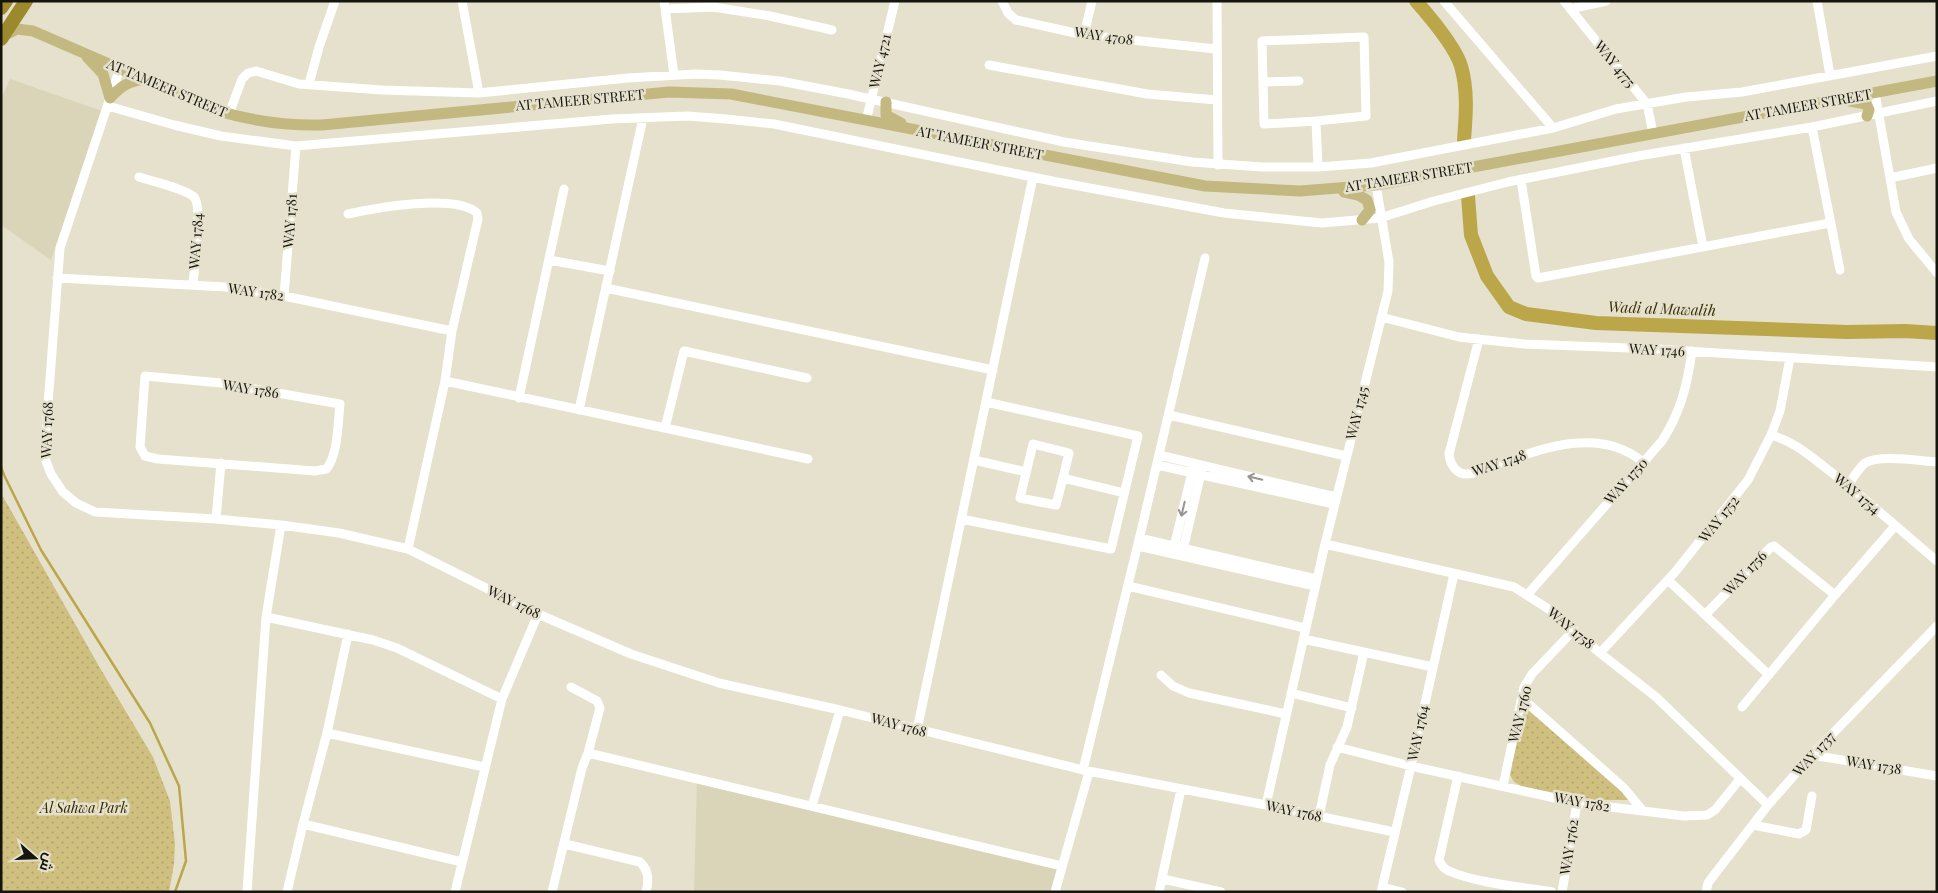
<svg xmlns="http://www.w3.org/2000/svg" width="1938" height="893" viewBox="0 0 1938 893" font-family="'Playfair Display',Cairo,serif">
	<defs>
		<pattern id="park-dots" width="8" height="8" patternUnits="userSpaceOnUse" patternTransform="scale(1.25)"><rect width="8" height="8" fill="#d0c07f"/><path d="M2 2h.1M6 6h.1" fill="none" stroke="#b2a46d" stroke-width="1.8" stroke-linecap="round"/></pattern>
	</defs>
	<rect width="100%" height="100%" fill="#e5e1cd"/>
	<path fill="#dad4b9" d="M10,79L102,111L51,260L1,225V99Z
		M697,778L1062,866L1055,892H694Z"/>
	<path fill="url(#park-dots)" d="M1,493L100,668L153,757L170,801L175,844L174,864L169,892H1Z
		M1523,706L1632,800H1594L1523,787L1514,782L1509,773Z"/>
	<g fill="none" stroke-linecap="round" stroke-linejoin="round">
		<path stroke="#bba649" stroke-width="2.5" d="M1,467L4,475L41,550L150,723L179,786L186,861L175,892"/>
		<path stroke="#bba649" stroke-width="14" d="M1416,1C1430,17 1455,46 1461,66C1468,90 1466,115 1464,140
			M1468,196L1471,235L1487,276L1509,307L1526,314L1596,323L1847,332L1905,331L1937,333"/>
		<path stroke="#fff" stroke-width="9" d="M462,1L479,93
			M664,1L674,75
			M1002,1L1008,13L1016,20L1084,35L1216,49
			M1217,1L1218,165
			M1444,1L1553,128
			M1564,1L1647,104L1653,133
			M1817,1L1830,75
			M665,9L713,7L770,16L832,30
			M1570,9L1606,1
			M1084,35L1092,1
			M989,65L1147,94L1217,100
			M120,68L60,248L44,456L51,474L63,492L76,503L95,512L216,519L281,525L339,533L408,549L538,614L631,654L719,683L840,710L1083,770L1266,805L1394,832
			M1299,81L1263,82L1262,41L1364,37L1366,116L1316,121L1318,167
			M1263,82L1264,124L1316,121
			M309,84L319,47L335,1
			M1875,93L1896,212L1909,239L1937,273
			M108,106L174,125L221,136L296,146L612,119L687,116L726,119L774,124L1052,181L1224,213L1322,223L1380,218L1434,201L1508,182L1638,156L1812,127L1937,101
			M229,114L242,79L248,73L256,71L299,84L382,90L479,93L628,78L696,74L720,75L780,81L848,94L1064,142L1192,162L1262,167H1318L1371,163L1553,128L1616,109L1686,97L1742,92L1937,56
			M866,121L895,1
			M1812,127L1840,270
			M1684,148L1703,247
			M139,177C151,181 186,189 194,197C203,206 194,269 193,285
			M1890,178L1937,168
			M1521,180L1536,276L1538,278L1830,223
			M348,214C375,208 456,193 477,213L478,219L452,331L445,381L408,549
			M549,260L610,271
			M57,278L226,287L284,296L452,331
			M606,288L993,370
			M284,296L296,146
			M1381,317L1459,337L1524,344L1656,349L1937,367
			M1479,339L1449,454C1450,464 1456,475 1468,474C1479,473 1491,466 1501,463C1546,447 1601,427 1643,462
			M145,376L221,383L340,404C338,421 338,457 326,469L315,471L158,459L145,456L140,447Z
			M445,381L665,428L684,351L807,378
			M519,398L564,189
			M579,410L643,118
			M1169,415L1346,456
			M665,428L808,459
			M1771,435C1793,441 1809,455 1827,469C1865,498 1900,530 1937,561
			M1159,455L1336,497
			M974,460L1026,472
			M1157,465L1334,504
			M1063,478L1069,453L1033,444L1020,498L1056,505L1063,478L1124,493
			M1848,485C1853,478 1859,468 1865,463C1879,454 1920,461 1937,462
			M216,519L221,463
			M961,519L1111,549L1138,436L986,402
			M1139,538L1316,579
			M1325,544L1514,587L1550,610L1600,653L1656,697L1768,805
			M1138,546L1315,586
			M1173,551L1193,468
			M1182,554L1202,469
			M1668,580L1769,675
			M1128,586L1305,628
			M1528,594L1662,441C1681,411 1687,386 1692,351
			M1705,615L1771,547L1774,546L1835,595
			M266,617L373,640L397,648L502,699
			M1303,639L1433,667
			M1600,653L1676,571L1748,480L1771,435L1780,411L1790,358
			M1161,675L1173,686L1189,693L1286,714
			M571,687L597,701L600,708L588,753
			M1291,693L1352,708
			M1522,698L1624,788L1643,811
			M1742,707L1835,595L1895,526
			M917,730L1033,177
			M327,733L484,767
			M1337,747L1411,766L1577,803L1684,816L1707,815L1715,810L1740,779
			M1812,755L1937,776
			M1083,770L1143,523L1205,258
			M1458,776L1439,860C1441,865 1444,869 1449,871C1476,883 1522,887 1552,892
			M1503,786L1524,687L1532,674L1574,630
			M1266,805L1325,544L1388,291L1389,262L1376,185
			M812,806L840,710
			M1319,816L1330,765L1347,727L1364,652
			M303,824L462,862
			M1753,825L1799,834L1806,830L1812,796
			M565,844L640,862C649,871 649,880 646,892
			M1163,879L1221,892
			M1382,887L1402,892
			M247,892L266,617L281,525
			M287,892L303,824L327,733L348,634
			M455,892L502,699L538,614
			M552,892L582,768L588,753L1062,866
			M1055,892L1089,772
			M1159,892L1181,789
			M1381,892L1411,766L1454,574
			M1562,892L1577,803
			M1706,892L1708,883L1714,875L1768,805L1812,755L1937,626"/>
		<path stroke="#c4b881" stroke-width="11" d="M3,36L17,29L33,31L215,110C251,121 284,126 322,125L669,92L731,94L1205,186L1300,191L1376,185L1937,81
			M87,57L103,74L110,98
			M110,98C121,86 129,81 145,79
			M1850,101L1866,104L1869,110L1867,116
			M886,102V115L901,123
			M1344,192L1358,195L1367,200L1370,210L1362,220"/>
		<path stroke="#9d892d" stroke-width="14" d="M1,8L6,1
			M1,39L26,1"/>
	</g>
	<defs><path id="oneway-shaft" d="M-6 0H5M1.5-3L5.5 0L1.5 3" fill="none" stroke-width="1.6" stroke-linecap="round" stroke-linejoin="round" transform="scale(1.25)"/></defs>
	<g stroke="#969592">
		<use href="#oneway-shaft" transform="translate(1255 478) rotate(-167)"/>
		<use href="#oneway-shaft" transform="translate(1183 509) rotate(103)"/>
	</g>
	<g text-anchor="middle" stroke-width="5" stroke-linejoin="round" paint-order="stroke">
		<g font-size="14" fill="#15140d" stroke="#e5e1cd">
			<text transform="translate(1104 36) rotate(8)" y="5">WAY 4708</text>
			<text transform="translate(880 61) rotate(-77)" y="5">WAY 4721</text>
			<text transform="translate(1615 64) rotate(51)" y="5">WAY 4775</text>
			<text transform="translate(167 88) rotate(23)" y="5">AT TAMEER STREET</text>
			<text transform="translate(580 100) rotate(-5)" y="5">AT TAMEER STREET</text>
			<text transform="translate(1808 105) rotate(-10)" y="5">AT TAMEER STREET</text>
			<text transform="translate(980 143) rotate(11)" y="5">AT TAMEER STREET</text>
			<text transform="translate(1409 177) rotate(-9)" y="5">AT TAMEER STREET</text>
			<text transform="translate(290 221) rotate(-86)" y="5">WAY 1781</text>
			<text transform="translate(196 241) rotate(-86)" y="5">WAY 1784</text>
			<text transform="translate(256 292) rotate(8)" y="5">WAY 1782</text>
			<text transform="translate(1657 350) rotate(3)" y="5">WAY 1746</text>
			<text transform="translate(251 389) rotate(9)" y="5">WAY 1786</text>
			<text transform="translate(1357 413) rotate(-76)" y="5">WAY 1745</text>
			<text transform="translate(47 430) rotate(-88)" y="5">WAY 1768</text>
			<text transform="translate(1499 463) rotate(-18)" y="5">WAY 1748</text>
			<text transform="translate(1626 481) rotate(-48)" y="5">WAY 1750</text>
			<text transform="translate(1857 494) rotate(40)" y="5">WAY 1754</text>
			<text transform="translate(1719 519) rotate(-51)" y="5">WAY 1752</text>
			<text transform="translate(1745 573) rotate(-46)" y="5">WAY 1756</text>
			<text transform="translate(514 602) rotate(26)" y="5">WAY 1768</text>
			<text transform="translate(1571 628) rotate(40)" y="5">WAY 1758</text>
			<text transform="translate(1520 714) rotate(-76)" y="5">WAY 1760</text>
			<text transform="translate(899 725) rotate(15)" y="5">WAY 1768</text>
			<text transform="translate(1418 733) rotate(-78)" y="5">WAY 1764</text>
			<text transform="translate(1814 754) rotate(-47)" y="5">WAY 1737</text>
			<text transform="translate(1874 765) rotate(9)" y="5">WAY 1738</text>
			<text transform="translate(1582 802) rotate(10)" y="5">WAY 1782</text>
			<text transform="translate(1294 811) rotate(12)" y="5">WAY 1768</text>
			<text transform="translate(1569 847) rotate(-81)" y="5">WAY 1762</text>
		</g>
		<g font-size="14" font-style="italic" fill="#322900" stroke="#e5e1cd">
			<text x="84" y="813">Al Sahwa Park</text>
		</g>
		<g font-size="15" font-style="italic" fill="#382f05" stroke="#e5e1cd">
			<text transform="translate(1662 309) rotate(2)" y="5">Wadi al Mawalih</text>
		</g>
	</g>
	<rect width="1938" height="893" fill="none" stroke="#15140d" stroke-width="5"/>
	<g transform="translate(35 858) rotate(110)" stroke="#e5e1cd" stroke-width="4" paint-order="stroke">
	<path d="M0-4L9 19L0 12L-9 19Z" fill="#15140d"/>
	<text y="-8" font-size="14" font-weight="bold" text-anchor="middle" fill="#15140d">ش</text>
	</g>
</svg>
